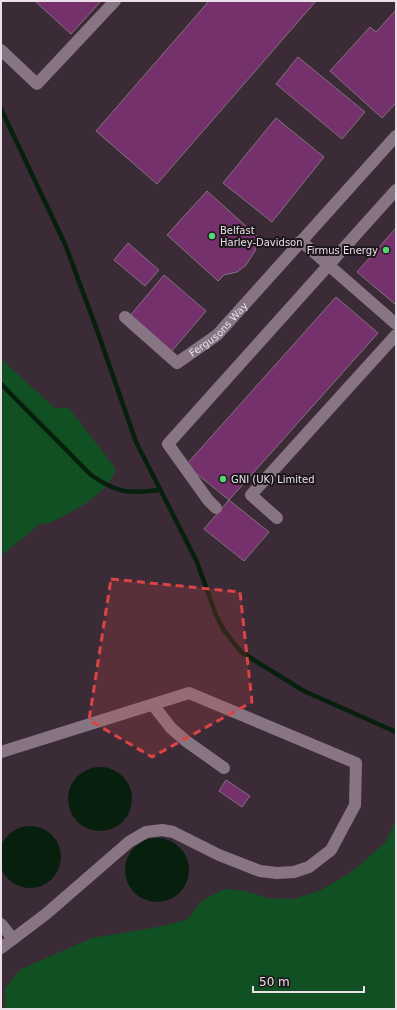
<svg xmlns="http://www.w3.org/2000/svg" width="397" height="1010" viewBox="0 0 397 1010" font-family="'DejaVu Sans',sans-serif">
	<rect width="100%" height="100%" fill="#3a2b37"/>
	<path fill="#115022" d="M1,359L55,408H69L116,469C107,496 72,512 47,524L41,523L1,556Z
		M396,819V1009H5V988L21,969L92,938L163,926L188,919L200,902L224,889L245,891L267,898L294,899L321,890L350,873L386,842Z"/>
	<path fill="#07200d" d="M68 799a32 32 0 1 1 64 0a32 32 0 1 1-64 0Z
		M-1 857a31 31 0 1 1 62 0a31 31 0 1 1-62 0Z
		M125 870a32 32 0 1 1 64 0a32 32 0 1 1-64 0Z"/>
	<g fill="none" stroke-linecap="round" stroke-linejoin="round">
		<path stroke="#07200d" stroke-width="4.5" d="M1,109L65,244L97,330L136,442L197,562L216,615L223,629L241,652L304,691L396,732
			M1,384L91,475C117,493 128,494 159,490"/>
	</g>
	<path fill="#75316b" stroke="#83727f" d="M35,1H101L71,34Z
		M209,1H316L157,184L96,131Z
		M396,10V103L382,118L330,71L370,27L376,32Z
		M298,57L365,112L342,139L276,84Z
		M276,118L324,157L272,222L223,183Z
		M207,191L258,237L255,251L246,265L237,272L224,275L218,281L167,235Z
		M396,228V305L357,272Z
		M128,243L159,270L145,286L114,260Z
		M164,275L206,311L171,352L129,317Z
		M336,297L378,333L229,500L186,465Z
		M229,500L269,532L244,561L204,529Z
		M226,780L250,796L242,807L219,791Z"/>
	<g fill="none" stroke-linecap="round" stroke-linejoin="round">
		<g stroke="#877583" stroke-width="12">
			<path d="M1,50L37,84L115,1"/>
			<path d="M301,241L396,324"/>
			<path id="s1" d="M125,317L177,363L217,335L396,136"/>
			<path d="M216,508L208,500L168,444L396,190"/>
			<path d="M277,518L251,495L396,335"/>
			<path d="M153,705L171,728L186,741L224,768"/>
			<path d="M1,752L189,693L356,763L355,805L331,850L309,867L294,872L277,873L260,871L219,855L173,832L162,830L146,832L129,842L46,914L1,948"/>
			<path d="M1,924L13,939"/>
		</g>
	</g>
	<path fill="#d94445" fill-opacity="0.2" stroke="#d94445" stroke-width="3" stroke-dasharray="8 5" stroke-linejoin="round" d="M111,579L240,592L252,702L152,757L89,720Z"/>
	<g fill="#54d672" stroke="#1d161b" stroke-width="1.5">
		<circle cx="212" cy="236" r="4"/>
		<circle cx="386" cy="250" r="4"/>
		<circle cx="223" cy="479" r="4"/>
	</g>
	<g text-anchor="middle" stroke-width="4" stroke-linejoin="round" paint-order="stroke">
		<g font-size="10" fill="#eae0e8" stroke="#1d161b" text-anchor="start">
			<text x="220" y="234">Belfast<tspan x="220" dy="12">Harley-Davidson</tspan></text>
			<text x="378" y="254" text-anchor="end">Firmus Energy</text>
			<text x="231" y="483">GNI (UK) Limited</text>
		</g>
		<g font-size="10" fill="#eae0e8" stroke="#1d161b">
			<text dy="4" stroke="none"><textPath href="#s1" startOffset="123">Fergusons Way</textPath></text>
		</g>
	</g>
	<rect width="397" height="1010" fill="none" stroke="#eae0e8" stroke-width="4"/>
	<path d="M253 986v6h111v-6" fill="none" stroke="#eae0e8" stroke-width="2"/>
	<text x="259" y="986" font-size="12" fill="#eae0e8" stroke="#1d161b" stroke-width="3" paint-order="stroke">50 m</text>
</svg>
